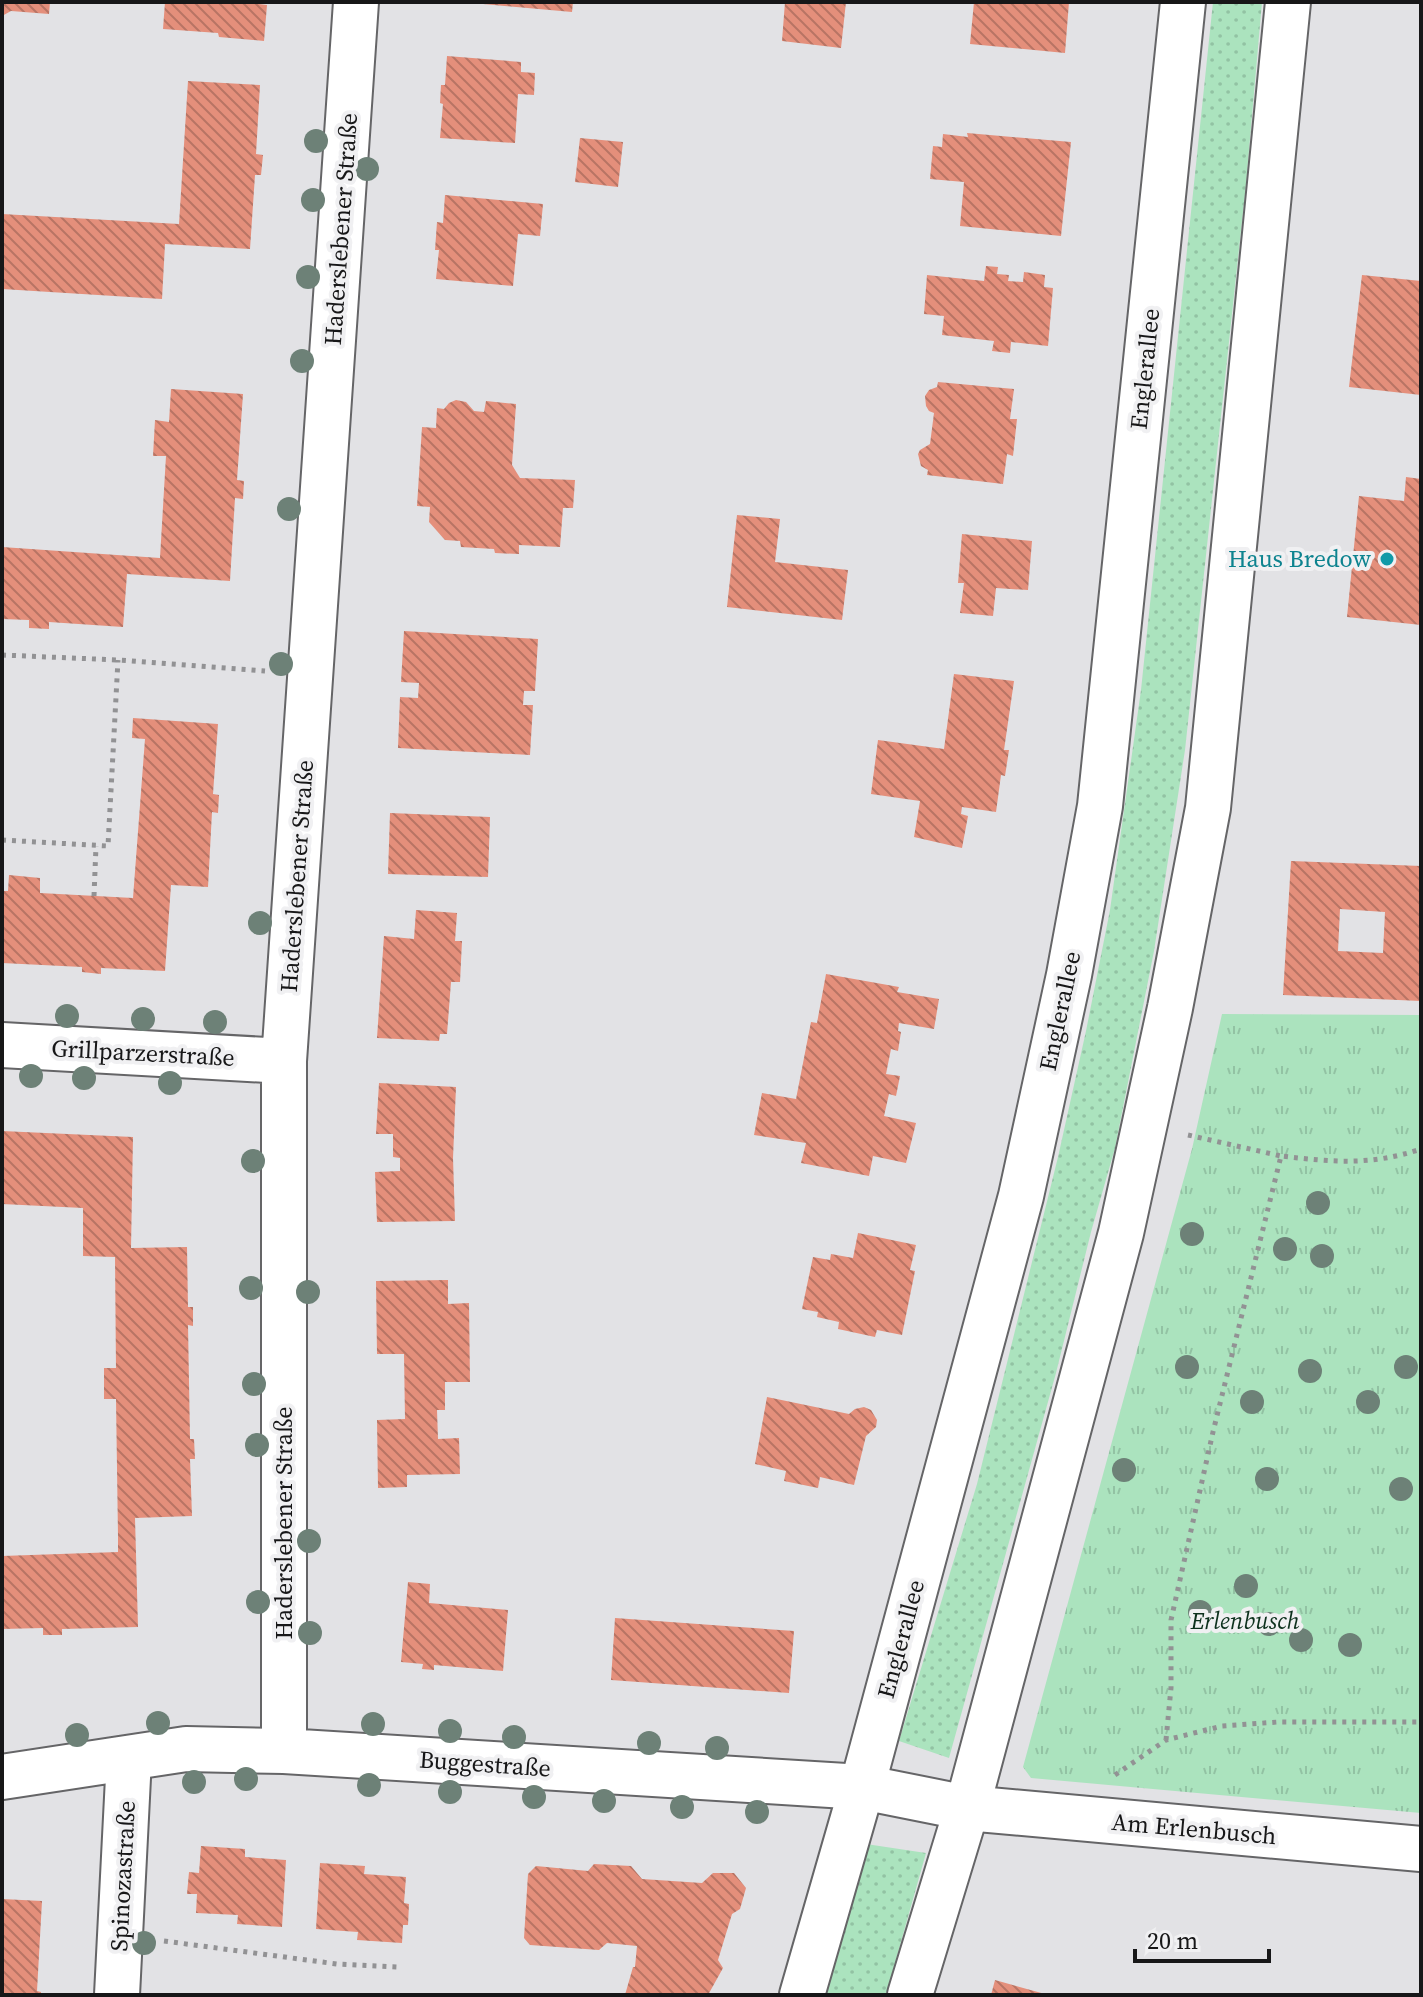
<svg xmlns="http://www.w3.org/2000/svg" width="1423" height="1997" viewBox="0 0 1423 1997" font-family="'Source Serif 4',serif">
	<defs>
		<pattern id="grass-dots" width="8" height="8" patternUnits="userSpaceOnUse" patternTransform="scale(2)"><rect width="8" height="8" fill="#abe3be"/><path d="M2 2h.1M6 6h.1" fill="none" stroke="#92c2a3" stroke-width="1.8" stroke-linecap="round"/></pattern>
		<pattern id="park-tufts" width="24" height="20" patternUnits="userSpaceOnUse" patternTransform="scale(2)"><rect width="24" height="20" fill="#abe3be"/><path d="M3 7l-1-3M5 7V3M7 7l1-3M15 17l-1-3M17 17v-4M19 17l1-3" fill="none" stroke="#92c2a3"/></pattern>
		<pattern id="building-back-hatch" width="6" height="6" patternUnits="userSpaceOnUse" patternTransform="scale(2)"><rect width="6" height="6" fill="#e48f7b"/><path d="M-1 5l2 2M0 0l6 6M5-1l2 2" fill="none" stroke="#b87464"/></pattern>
	</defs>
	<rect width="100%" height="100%" fill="#e2e2e5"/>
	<path fill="url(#grass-dots)" d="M1213,2H1262L1246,184L1185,750L1154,951L1115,1148L1091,1232L1056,1373L949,1758L899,1741L977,1484L1058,1157L1086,1031L1110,910L1141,690Z
		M866,1844L926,1853L886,1995H823Z"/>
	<path fill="url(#park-tufts)" d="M1222,1014L1421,1015V1813L1031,1778L1023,1767L1192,1149Z"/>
	<path fill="url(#building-back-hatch)" fill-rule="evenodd" d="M2,2H50L49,14L11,11L2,16Z
		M165,2H259V4L267,5L264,41L219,37L218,33L163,29Z
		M484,2H573L572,12L483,4Z
		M785,2H846L841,48L782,41Z
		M974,2H1069L1065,53L970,44Z
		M447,56L521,62V72L535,73L534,95L518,94L515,143L440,138L443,104L440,103L441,85H445Z
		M188,81L260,85L256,154L263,155L261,175H255L250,249L165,244L162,299L2,289V214L179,224Z
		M967,133L1071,142L1061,236L960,226L964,182L930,179L933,146L942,147L943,134L968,137Z
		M580,138L623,142L618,187L575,182Z
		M445,195L543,204L540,236L518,234L513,286L436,279L439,250H435L437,222L443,223Z
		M986,266L998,267L997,274L1009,275L1008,281L1023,282L1024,272L1045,275L1044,287L1053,288L1048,346L1011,342L1010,353L992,351L994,341L942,335L944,316L924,314L927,275L984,281Z
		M1362,275L1421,281V395L1349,387Z
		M938,382L1014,389L1010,419H1017L1013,456L1007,454L1003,484L927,475L928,470L921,466L918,454L920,450L930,444L934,413L929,411L926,406L925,396L929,390L937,387Z
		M171,389L243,394L237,480L244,481L243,499L235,498L230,581L127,574L123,627L49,622V629L29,628V620L2,619V547L160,558L166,456H153L155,420L169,422Z
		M456,400L466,402L474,411L484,412L486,401L516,404L512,465L520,478L575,480L573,508H563L560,547L519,545V554L495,553L494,549L461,547L460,541L445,540L429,522L430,507L417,506L422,427L436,428L437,408L444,409L449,403Z
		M1406,477L1421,479V625L1347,617L1359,496L1404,501Z
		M737,515L780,519L775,562L848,570L842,620L727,607Z
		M962,534L1032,541L1028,590L996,588L993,616L960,613L964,583H958Z
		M404,631L538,639L535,691H524L523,705H533L530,755L398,748L400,697L418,698L419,683L401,682Z
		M954,674L1014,681L1004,750H1009L1005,776L1001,775L996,812L962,807L961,814L968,816L962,848L914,837L920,801L871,794L878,740L944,749Z
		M133,718L218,724L213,794L219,795L218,813L212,812L208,887L171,885L165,971L101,968V974L82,972V967L2,963V891H8L9,875L40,878V893L133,898L145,739L132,738Z
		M390,813L490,817L488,877L388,874Z
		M1291,861L1421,866V1001L1283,995ZM1340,909L1385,912L1383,953L1338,951Z
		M416,910L457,913L455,941H462L460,982H451L447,1034H440L439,1041L377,1038L384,936L414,939Z
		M826,974L899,987L897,992L939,999L934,1029L899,1023L898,1031L901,1032L898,1051L891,1049L886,1074L900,1076L896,1096L889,1094L884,1116L916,1123L906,1163L873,1156L869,1176L801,1163L806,1143L754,1135L762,1093L796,1099L811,1022L817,1023Z
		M379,1083L456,1087L453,1158L455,1221L377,1222L375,1172L400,1171V1158L393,1157V1134H376Z
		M2,1131L133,1137L131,1248L187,1247L188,1307H193V1326L188,1325L190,1439H194L195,1459H190L192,1516L135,1518L138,1627L62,1629V1635H43V1628L2,1629V1556L118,1552V1536L116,1399H104V1368H116L115,1257L83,1256V1208L2,1204Z
		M858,1233L916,1245L910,1270L915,1271L902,1335L877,1330L875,1337L838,1329L839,1322L817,1317L818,1312L802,1309L813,1257L830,1260L831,1254L853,1258Z
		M448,1280V1304L469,1303L470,1382H445V1410H437L438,1439L459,1438L460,1474L407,1475V1487L378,1488L377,1420L405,1419L404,1354H377L376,1281Z
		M767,1397L849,1414L855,1409L864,1407L871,1410L877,1420L876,1427L866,1436L854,1485L820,1477L818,1488L784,1481L786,1471L755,1464Z
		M408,1582L430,1584L429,1603L508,1610L503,1671L434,1665V1670L422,1669L423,1664L401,1662Z
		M615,1618L794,1631L789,1693L611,1680Z
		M201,1846L245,1849V1857L286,1860L282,1927L237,1924L238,1915L196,1913L197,1894H187L189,1872L199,1873Z
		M320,1863L365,1866L364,1874L406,1877L404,1903L409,1904L408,1925H403L402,1943L357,1940L358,1932L316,1929Z
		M594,1864L631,1866L642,1879L702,1883L713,1873H734L746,1888L740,1909L732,1914L718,1960L723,1968L708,1995H625L633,1967H635L637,1946L607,1943L599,1950L530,1945L524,1938L528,1874L536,1866L588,1871Z
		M2,1899L42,1901L37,1991L41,1992V1995H2Z
		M995,1980L1045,1994L1044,1995H991Z"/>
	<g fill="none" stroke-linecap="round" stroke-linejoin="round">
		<defs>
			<path id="minor" d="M2,1045L284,1061
				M284,1751V1061L356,2
				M2,1777L186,1749L284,1751L862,1787L967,1808L1421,1849
				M117,1995L129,1758"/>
			<path id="major" d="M802,1995L862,1787L1021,1196L1069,975L1100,806L1183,2
				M910,1995L967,1808L1121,1233L1170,1008L1208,808L1288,2"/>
		</defs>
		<use href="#minor" stroke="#656567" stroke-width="48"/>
		<use href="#major" stroke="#656567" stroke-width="48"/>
		<path stroke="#929294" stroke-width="5" stroke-dasharray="4 6" stroke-linecap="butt" d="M2,655L118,660L265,671
			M2,840L108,846L118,660
			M94,896L96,846
			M1188,1135L1281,1156
			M1166,1740L1171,1688V1620L1213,1432L1281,1156C1333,1162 1370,1166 1421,1149
			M1115,1775L1166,1740L1222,1726L1278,1722H1421
			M164,1941L337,1964L397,1967"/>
		<use href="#minor" stroke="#fff" stroke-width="44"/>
		<use href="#major" stroke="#fff" stroke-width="44"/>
	</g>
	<g fill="#6d8177">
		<circle cx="316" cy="141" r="12"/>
		<circle cx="367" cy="169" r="12"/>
		<circle cx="313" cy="200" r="12"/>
		<circle cx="308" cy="277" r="12"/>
		<circle cx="302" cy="361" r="12"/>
		<circle cx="289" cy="509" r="12"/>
		<circle cx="281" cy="664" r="12"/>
		<circle cx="260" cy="923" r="12"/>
		<circle cx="67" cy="1016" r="12"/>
		<circle cx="143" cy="1019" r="12"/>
		<circle cx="215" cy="1022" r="12"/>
		<circle cx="31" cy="1076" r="12"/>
		<circle cx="84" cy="1078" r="12"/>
		<circle cx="170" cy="1083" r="12"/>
		<circle cx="253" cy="1161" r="12"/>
		<circle cx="1318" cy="1203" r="12"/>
		<circle cx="1192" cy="1234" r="12"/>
		<circle cx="1285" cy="1249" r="12"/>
		<circle cx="1322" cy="1256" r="12"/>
		<circle cx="251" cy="1288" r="12"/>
		<circle cx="308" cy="1292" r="12"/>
		<circle cx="1187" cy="1367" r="12"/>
		<circle cx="1406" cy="1367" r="12"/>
		<circle cx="1310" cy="1371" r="12"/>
		<circle cx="254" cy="1384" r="12"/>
		<circle cx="1252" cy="1402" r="12"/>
		<circle cx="1368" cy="1402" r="12"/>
		<circle cx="257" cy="1445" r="12"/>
		<circle cx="1124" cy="1470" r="12"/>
		<circle cx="1267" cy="1479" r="12"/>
		<circle cx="1401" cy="1489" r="12"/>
		<circle cx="309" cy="1541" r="12"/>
		<circle cx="1246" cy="1586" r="12"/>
		<circle cx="258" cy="1602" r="12"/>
		<circle cx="1200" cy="1612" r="12"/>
		<circle cx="1269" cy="1624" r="12"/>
		<circle cx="310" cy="1633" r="12"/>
		<circle cx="1301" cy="1640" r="12"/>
		<circle cx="1350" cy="1645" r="12"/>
		<circle cx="158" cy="1723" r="12"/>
		<circle cx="373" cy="1724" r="12"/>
		<circle cx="450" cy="1731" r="12"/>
		<circle cx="77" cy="1735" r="12"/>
		<circle cx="514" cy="1737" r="12"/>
		<circle cx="649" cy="1743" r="12"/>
		<circle cx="717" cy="1748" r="12"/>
		<circle cx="246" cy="1779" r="12"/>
		<circle cx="194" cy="1782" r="12"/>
		<circle cx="369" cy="1785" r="12"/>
		<circle cx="450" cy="1792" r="12"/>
		<circle cx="534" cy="1797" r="12"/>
		<circle cx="604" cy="1801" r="12"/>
		<circle cx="682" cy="1807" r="12"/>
		<circle cx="757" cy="1812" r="12"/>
		<circle cx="144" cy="1943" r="12"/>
	</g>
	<circle fill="#0f9aa8" stroke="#f0f0f2" stroke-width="3" cx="1387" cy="559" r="8"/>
	<g text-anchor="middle" stroke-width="8" stroke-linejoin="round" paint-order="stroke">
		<g font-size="24" fill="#171718" stroke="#f0f0f2">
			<text transform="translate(341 229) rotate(-86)" y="8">Haderslebener Straße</text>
			<text transform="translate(1145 369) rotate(-84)" y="8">Englerallee</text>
			<text transform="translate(297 876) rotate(-86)" y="8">Haderslebener Straße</text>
			<text transform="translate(1060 1011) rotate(-78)" y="8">Englerallee</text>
			<text transform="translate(143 1053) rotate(3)" y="8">Grillparzerstraße</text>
			<text transform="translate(284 1523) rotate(-90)" y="8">Haderslebener Straße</text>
			<text transform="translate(901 1639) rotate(-75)" y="8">Englerallee</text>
			<text transform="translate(485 1764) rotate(4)" y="8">Buggestraße</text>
			<text transform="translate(1194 1829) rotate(5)" y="8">Am Erlenbusch</text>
			<text transform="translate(123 1876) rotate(-87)" y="8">Spinozastraße</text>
		</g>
		<g font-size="24" fill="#0d838f" stroke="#f0f0f2" text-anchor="end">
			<text x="1371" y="567">Haus Bredow</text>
		</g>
		<g font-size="24" font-style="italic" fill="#0d311d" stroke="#f0f0f2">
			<text x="1245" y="1629">Erlenbusch</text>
		</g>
	</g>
	<rect width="1423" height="1997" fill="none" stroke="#171718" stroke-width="8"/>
	<path d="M1135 1949v12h134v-12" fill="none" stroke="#171718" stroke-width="4"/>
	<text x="1147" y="1949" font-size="24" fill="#171718" stroke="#f0f0f2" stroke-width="6" paint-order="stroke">20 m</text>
</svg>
